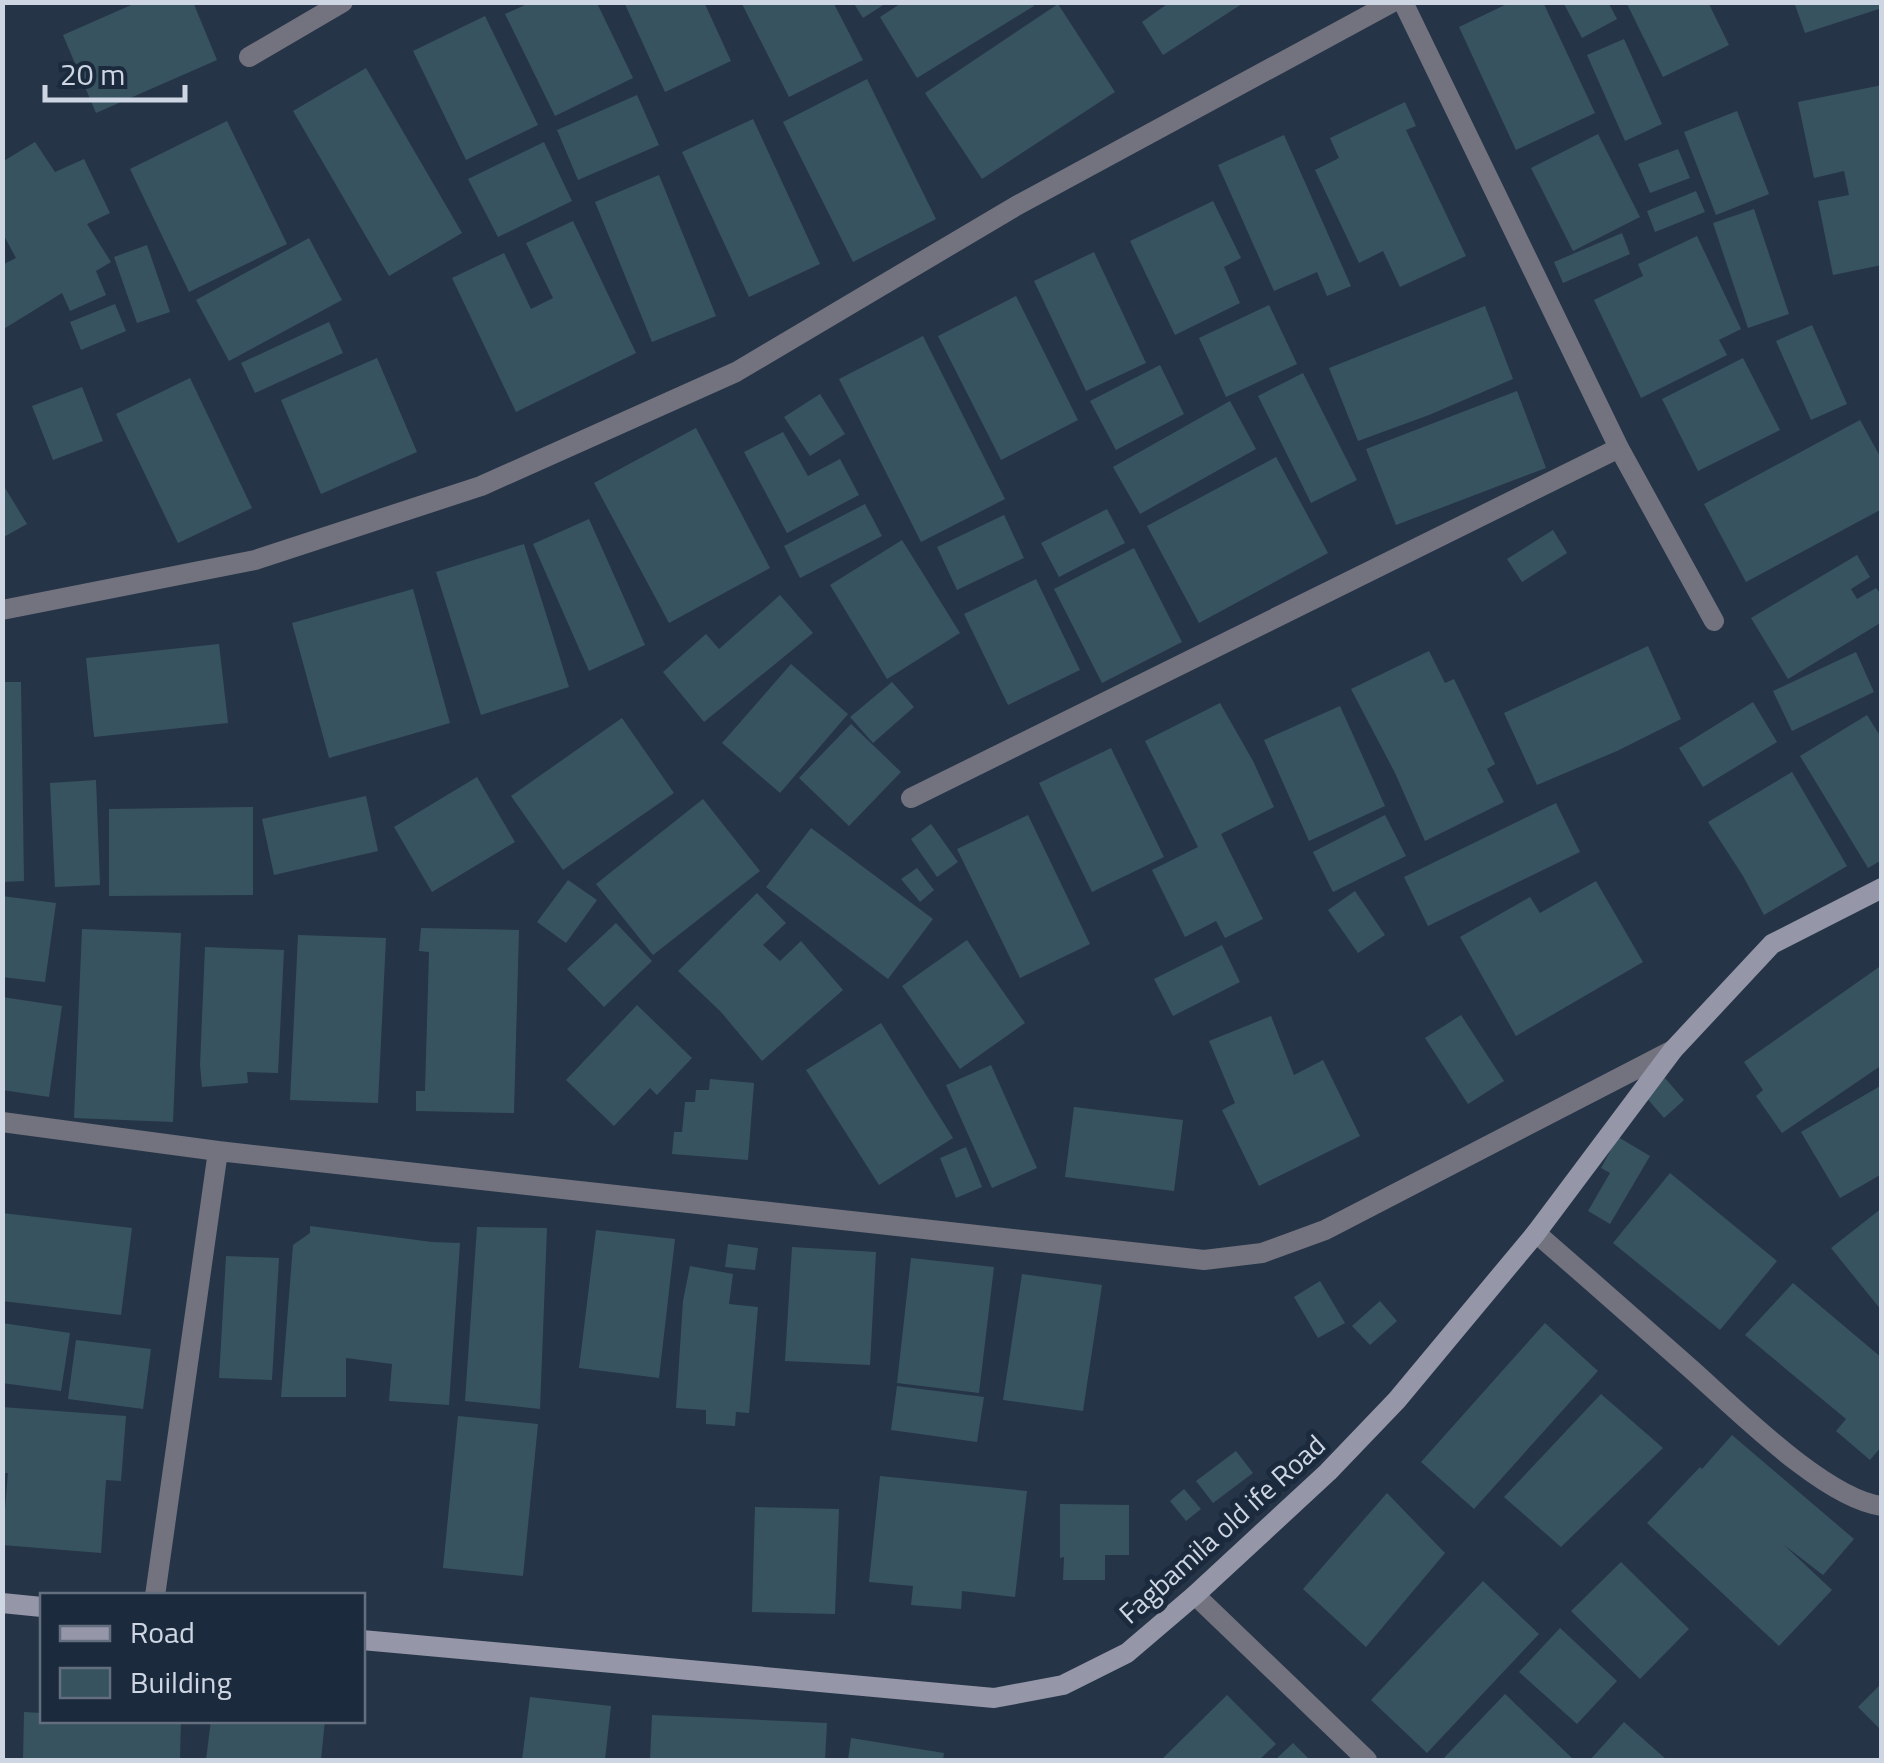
<svg xmlns="http://www.w3.org/2000/svg" width="1884" height="1763" viewBox="0 0 1884 1763" font-family="'Titillium Web',sans-serif">
	<rect width="100%" height="100%" fill="#263448"/>
	<path fill="#375360" d="M138,2H193L217,60L96,113L63,35Z
		M624,2H704L731,61L665,92Z
		M741,2H833L863,60L789,97Z
		M853,2H888L863,18Z
		M903,2H1032L1034,6L917,78L880,17Z
		M1170,2H1245L1163,55L1142,22Z
		M1511,2H1543L1595,113L1516,150L1459,27Z
		M1563,2H1608L1617,19L1582,38Z
		M1626,2H1708L1729,45L1663,77Z
		M1794,2H1882V8L1805,33Z
		M529,3H597L633,78L555,116L505,14Z
		M1058,4L1115,92L982,179L925,93Z
		M485,16L538,125L466,160L413,51Z
		M1624,39L1662,124L1625,141L1587,55Z
		M366,68L462,233L389,276L293,111Z
		M867,79L936,219L853,262L783,122Z
		M1882,85V265L1833,275L1818,201L1849,195L1844,171L1814,178L1798,102Z
		M637,95L659,145L578,180L557,130Z
		M1405,102L1416,126L1406,130L1466,256L1400,287L1383,251L1359,263L1315,170L1339,158L1330,138Z
		M1737,111L1769,194L1716,215L1684,132Z
		M753,119L820,264L749,297L682,152Z
		M227,121L287,244L189,292L130,169Z
		M1598,134L1640,217L1573,251L1531,168Z
		M1284,135L1351,286L1327,296L1317,272L1274,291L1218,165Z
		M35,142L55,172L84,159L110,213L87,224L111,262L96,271L106,295L70,311L62,293L2,330V265L16,258L2,232V162Z
		M544,142L572,201L498,237L468,179Z
		M1678,149L1690,178L1650,193L1638,164Z
		M659,175L716,316L652,342L595,202Z
		M1696,191L1705,212L1655,232L1647,211Z
		M1213,201L1241,258L1224,267L1240,303L1175,335L1130,241Z
		M1754,209L1789,314L1748,328L1713,223Z
		M573,221L636,353L516,412L452,278L504,253L531,309L553,298L526,243Z
		M1622,233L1630,254L1563,283L1554,262Z
		M1697,236L1741,329L1719,340L1727,355L1641,398L1594,300L1643,276L1638,264Z
		M309,238L342,300L229,361L196,300Z
		M147,245L170,312L137,323L114,257Z
		M1094,252L1146,363L1086,391L1034,281Z
		M1016,296L1078,420L1001,460L938,336Z
		M115,304L126,331L81,350L70,322Z
		M1269,305L1297,364L1226,397L1199,338Z
		M1485,306L1513,379L1429,415L1358,441L1329,368Z
		M329,322L343,353L255,393L241,363Z
		M1812,325L1847,404L1811,420L1776,341Z
		M923,336L1005,499L921,542L839,379Z
		M377,358L417,452L321,494L281,400Z
		M1743,358L1780,430L1698,471L1662,399Z
		M1160,365L1184,414L1116,450L1090,401Z
		M1303,373L1357,480L1311,503L1258,396Z
		M190,378L252,508L178,543L116,414Z
		M82,387L103,441L53,460L32,406Z
		M1517,391L1546,468L1396,525L1366,449Z
		M820,394L845,434L810,456L784,417Z
		M1230,401L1256,449L1140,514L1113,467Z
		M1860,420L1882,460V509L1746,582L1704,504Z
		M696,428L770,568L669,623L594,483Z
		M783,432L808,476L840,459L859,495L787,533L744,452Z
		M1276,457L1328,553L1199,623L1147,526Z
		M2,483L27,524L2,538Z
		M865,504L882,536L800,578L784,546Z
		M1107,509L1125,543L1059,577L1041,543Z
		M1004,515L1024,558L957,590L937,547Z
		M589,519L645,645L589,671L533,544Z
		M1553,530L1567,553L1522,582L1507,559Z
		M902,540L960,633L887,679L830,585Z
		M524,544L569,687L481,715L436,572Z
		M1134,548L1182,642L1102,683L1054,589Z
		M1857,555L1870,577L1851,589L1857,599L1876,588L1882,596V622L1788,679L1751,618Z
		M1036,579L1080,670L1008,705L964,614Z
		M413,589L450,723L329,758L292,623Z
		M780,595L813,633L704,722L663,672L706,634L719,649Z
		M219,644L228,723L94,737L86,658Z
		M1648,646L1681,719L1617,751L1537,785L1504,713Z
		M1429,651L1445,683L1454,679L1495,764L1487,769L1504,802L1425,841L1395,773L1351,689Z
		M1856,652L1874,692L1792,731L1773,691Z
		M791,664L848,714L780,793L722,743Z
		M2,682H21L24,881L2,882Z
		M892,682L914,707L873,743L850,717Z
		M1753,702L1777,742L1703,787L1679,748Z
		M1220,703L1253,761L1274,807L1221,834L1263,919L1225,938L1216,921L1185,937L1152,870L1198,847L1145,741Z
		M1340,706L1385,806L1309,841L1264,740Z
		M1867,715L1882,739V860L1868,868L1800,756Z
		M622,718L674,793L563,870L511,796Z
		M851,724L901,772L849,826L799,778Z
		M1111,748L1164,857L1092,892L1039,783Z
		M1792,772L1847,866L1764,915L1743,876L1708,822Z
		M477,777L515,842L432,892L394,827Z
		M96,780L100,885L55,887L50,783Z
		M366,796L378,851L274,875L262,819Z
		M703,799L760,871L653,955L596,884Z
		M1556,803L1580,852L1428,926L1404,877Z
		M253,807V895L109,896V809Z
		M1028,815L1090,944L1020,978L957,849Z
		M1385,815L1406,856L1333,892L1313,852Z
		M931,824L958,862L937,877L911,839Z
		M811,828L933,919L888,979L766,887Z
		M917,868L934,890L920,902L901,879Z
		M568,880L597,900L566,943L537,922Z
		M1596,881L1643,962L1516,1036L1460,937L1530,897L1540,913Z
		M1355,891L1385,935L1358,953L1328,910Z
		M757,893L786,923L763,945L780,961L801,941L843,990L762,1061L721,1012L678,971Z
		M2,896L56,903L45,982L2,977Z
		M616,923L652,961L604,1007L567,969Z
		M421,928L519,930L514,1113L416,1111V1091H425L429,952L419,951Z
		M82,929L181,933L173,1122L74,1118Z
		M298,935L386,938L378,1103L290,1100Z
		M967,940L1025,1023L960,1069L902,986Z
		M1222,945L1240,982L1173,1016L1154,979Z
		M205,947L284,950L278,1073L247,1072L248,1083L202,1087L200,1065Z
		M1882,965V1065L1782,1133L1756,1096L1763,1090L1744,1062Z
		M2,997L62,1006L49,1097L2,1090Z
		M637,1005L692,1058L657,1095L650,1088L614,1126L566,1080Z
		M1461,1015L1504,1081L1468,1104L1425,1038Z
		M1271,1016L1294,1075L1323,1060L1360,1136L1259,1186L1222,1110L1235,1103L1209,1041Z
		M881,1023L953,1138L879,1185L806,1070Z
		M991,1065L1037,1168L992,1188L946,1085Z
		M1665,1078L1684,1100L1664,1118L1645,1096Z
		M710,1079L754,1083L748,1160L672,1154L674,1132H682L685,1102H695L696,1090H709Z
		M1882,1085V1174L1840,1198L1801,1132Z
		M1074,1107L1183,1120L1174,1191L1065,1177Z
		M1618,1137L1650,1156L1610,1224L1588,1211L1610,1173L1601,1168Z
		M966,1147L982,1187L956,1198L940,1158Z
		M1670,1173L1777,1261L1720,1330L1613,1243Z
		M1882,1208V1311L1831,1248Z
		M2,1213L132,1228L121,1315L2,1301Z
		M310,1226L432,1242L460,1243L449,1405L389,1401L392,1364L346,1358V1397H281L293,1245L310,1233Z
		M477,1227L547,1228L540,1409L465,1401Z
		M596,1230L675,1239L659,1378L579,1368Z
		M728,1244L758,1248L755,1270L725,1267Z
		M792,1247L876,1252L870,1365L785,1361Z
		M226,1256L279,1258L272,1380L219,1378Z
		M911,1258L994,1267L979,1393L897,1383Z
		M690,1266L733,1274L729,1304L758,1307L749,1413L736,1412L735,1426L706,1424V1410L676,1408L683,1301Z
		M1022,1274L1102,1285L1083,1411L1003,1400Z
		M1320,1281L1345,1323L1318,1338L1294,1297Z
		M1793,1283L1882,1358V1446L1870,1460L1836,1431L1846,1419L1745,1335Z
		M1380,1301L1397,1321L1370,1345L1352,1326Z
		M2,1323L70,1333L61,1391L2,1383Z
		M1545,1323L1598,1371L1474,1509L1421,1462Z
		M76,1340L151,1349L143,1409L68,1399Z
		M897,1386L984,1397L977,1442L891,1430Z
		M1601,1394L1663,1448L1561,1547L1504,1497Z
		M2,1407L126,1416L121,1481L106,1480L101,1553L2,1545L8,1473H2Z
		M458,1416L538,1424L523,1576L443,1568Z
		M1732,1435L1854,1539L1823,1575L1784,1545L1832,1590L1779,1646L1647,1523L1700,1467L1702,1469Z
		M1236,1451L1253,1473L1213,1503L1196,1481Z
		M880,1476L1027,1491L1015,1597L962,1591L961,1609L911,1605L913,1586L869,1582Z
		M1184,1489L1201,1509L1186,1521L1170,1501Z
		M1387,1493L1445,1553L1366,1647L1303,1589Z
		M1060,1504L1129,1505V1555H1105V1580H1063L1064,1557L1060,1558Z
		M755,1507L839,1509L835,1614L752,1612Z
		M1621,1562L1689,1629L1640,1679L1571,1611Z
		M1483,1581L1539,1634L1427,1753L1371,1700Z
		M1560,1628L1617,1681L1577,1724L1519,1672Z
		M1882,1683V1731L1858,1707Z
		M1505,1694L1572,1758L1569,1760H1442Z
		M1227,1695L1276,1744L1259,1760H1161Z
		M530,1697L611,1706L605,1760H522Z
		M24,1712L42,1713V1720H181L180,1760H23Z
		M652,1715L827,1723L825,1760H650Z
		M211,1720H325L321,1760H206Z
		M1624,1722L1667,1760H1590Z
		M851,1738L944,1753L943,1760H848Z
		M1293,1743L1310,1760H1275Z"/>
	<g fill="none" stroke-linecap="round" stroke-linejoin="round">
		<path stroke="#72737e" stroke-width="20" d="M1403,2L1619,448L1714,621
			M249,57L343,2
			M2,610L255,560L481,486L736,372L1016,206L1393,2
			M911,798L1619,448
			M2,1122L218,1151L1204,1260L1262,1253L1325,1230L1673,1050
			M1536,1233C1588,1278 1640,1324 1691,1369C1736,1409 1825,1499 1882,1506
			M1195,1595L1367,1760
			M155,1596L218,1151"/>
		<path stroke="#9596a8" stroke-width="20" d="M2,1603L42,1607
			M362,1640L994,1698L1063,1685L1127,1653L1195,1595L1328,1472L1397,1400L1536,1233L1673,1050L1772,944L1882,888"/>
	</g>
	<g text-anchor="middle" stroke-width="10" stroke-linejoin="round" paint-order="stroke">
		<g font-size="28" fill="#cdd6e2" stroke="#1c2a3d">
			<text transform="translate(1222 1529) rotate(-42)" y="10">Fagbamila old ife Road</text>
		</g>
	</g>
	<rect width="1884" height="1763" fill="none" stroke="#cdd6e2" stroke-width="10"/>
	<rect x="40" y="1593" width="325" height="130" fill="#1c2a3d" stroke="#636f7f" stroke-width="2.5"/>
	<rect x="60" y="1626" width="50" height="15" fill="#9596a8" stroke="#636f7f" stroke-width="2.5"/>
	<text x="130" y="1643" font-size="30" fill="#cdd6e2">Road</text>
	<rect x="60" y="1668" width="50" height="30" fill="#375360" stroke="#636f7f" stroke-width="2.5"/>
	<text x="130" y="1693" font-size="30" fill="#cdd6e2">Building</text>
	<path d="M45 85v15h140v-15" fill="none" stroke="#cdd6e2" stroke-width="5"/>
	<text x="60" y="85" font-size="30" fill="#cdd6e2" stroke="#1c2a3d" stroke-width="8" paint-order="stroke">20 m</text>
</svg>
